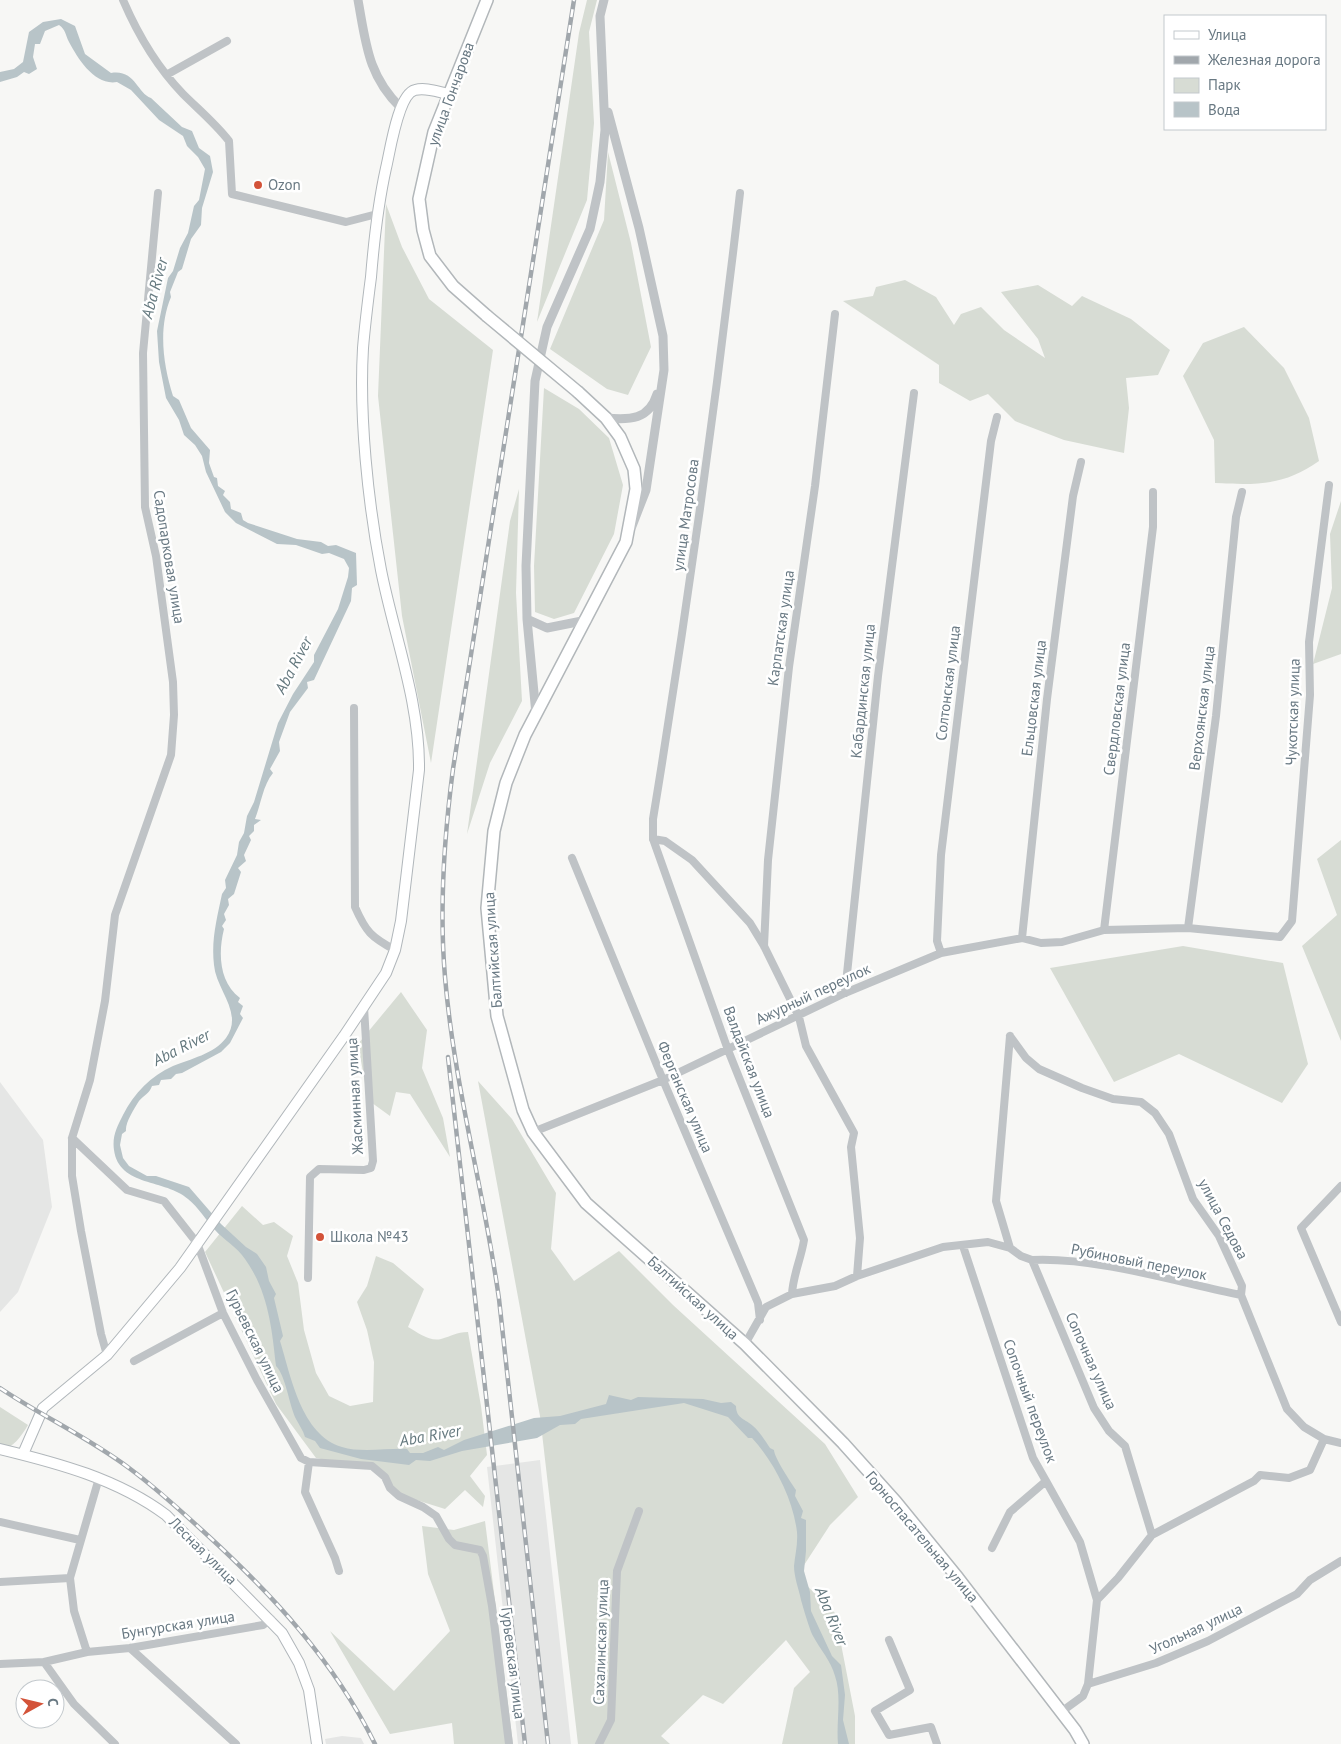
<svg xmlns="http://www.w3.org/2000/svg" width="1341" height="1744" viewBox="0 0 1341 1744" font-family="'PT Sans',sans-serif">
	<rect width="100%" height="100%" fill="#f7f7f5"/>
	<path fill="#e5e6e5" d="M0,1082L43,1140L52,1207L18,1292L0,1312Z
		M540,1460L542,1480L571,1744H518L487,1467Z
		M342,1736L361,1738L364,1744H326L325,1739Z"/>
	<path fill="#d7dcd4" d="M587,0H597L589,32L594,123L587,200L537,322L579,33Z
		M608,152L631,243L651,347L628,395L607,389L550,349L604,220Z
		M386,204L402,247L429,299L493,350L431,763L402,616L378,396Z
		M905,280L936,297L954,325L961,314L981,307L1004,330L1045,358L1038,339L1001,292L1038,285L1072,306L1082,296L1131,319L1170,350L1158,375L1126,378L1129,408L1124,453L1064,440L1015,421L988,394L970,401L939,383V365L843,301L873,296L876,287Z
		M1244,327L1284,368L1309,418L1319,461C1284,486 1256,485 1215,483L1214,440L1183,376L1203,343Z
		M544,388L579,409L609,438L623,485L614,534L574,613L554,619L535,612L534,566Z
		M519,489L516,593L522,701L490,763L467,834L510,521Z
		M1341,501V654L1313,664L1332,588L1330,534Z
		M1341,840V1041L1302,946L1337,915L1317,859Z
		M1183,946L1283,963L1308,1064L1282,1103L1179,1054L1114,1082L1050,968Z
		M401,992L427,1030L422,1068L443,1118L450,1157L410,1094L396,1092L390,1116L368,1100L358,1044Z
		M478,1081L512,1119L556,1193L551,1249L574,1281L619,1251L673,1305L825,1444L858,1497L830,1525L797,1576L835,1613L855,1716V1744H782L794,1688L810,1672L786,1640L723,1704L703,1695L661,1736L670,1744H578L540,1416Z
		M242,1206L263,1225L274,1222L293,1236L287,1256L298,1283L304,1330L316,1373L329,1396L350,1406L373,1402L374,1362L367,1330L357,1302L367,1286L376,1256L393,1263L424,1289L408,1327C417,1332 430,1342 441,1339C452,1336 456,1332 468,1332L481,1406L487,1455L470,1476L485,1496L483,1507L465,1490L445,1509L394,1493L383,1471L316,1458L276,1404L205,1252Z
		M0,1407L28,1425C20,1438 15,1446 0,1451Z
		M485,1521L513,1744H454L452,1723L390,1734L330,1631L394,1691L450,1631L428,1574L422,1526L454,1530Z"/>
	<path fill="#b8c4c8" d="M61,19L75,26L85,54L111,73C135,69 137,93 151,98L182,127L192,131L199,148L210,156L213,172L202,208L201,225L191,239L182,269L178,272L170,292L171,297C158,328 163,364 173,396L179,400L191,428L210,450L209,463L214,477L217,478L218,486L225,491L223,495L230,502L231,509L241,513L243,520L248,523L297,539L321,542L328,546L336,545L356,553L357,585L352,588L351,601L314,680L307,682L308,688L290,712L279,742L280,751L270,769L273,773C263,785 261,804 255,819L261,820L254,825V831L249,836L251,840L244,855L246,861L238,868L241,872L234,894L228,899L229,905L224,914L226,920L222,926L224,929C218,953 219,982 240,998L238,1002L243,1006L240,1014L243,1018L230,1043L221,1052L182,1073L176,1074L171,1079L161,1080L159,1085L152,1086C149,1094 144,1095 139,1101C134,1109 125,1123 126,1131L122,1134L120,1145L123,1158L129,1166L147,1176H156L189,1187L221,1224L246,1247L257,1254L266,1267L269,1281L276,1294L274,1298L283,1336L280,1341C291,1376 301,1435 342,1447C360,1453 389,1448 407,1449L410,1453H423L438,1447L444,1450L464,1440L534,1418L560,1416L606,1404L609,1395L631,1400L638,1397L703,1399L721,1403L731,1402L736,1406C736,1419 746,1419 753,1426C759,1431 766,1442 770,1448L774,1450C774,1457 791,1483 796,1490L795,1496L803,1511L801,1518L806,1520V1551L804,1571L810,1592L811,1611L832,1656L841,1665L845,1695L843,1720L849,1744H838C836,1722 842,1696 835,1676C831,1661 820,1649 813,1636C810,1631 803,1607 801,1600C799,1590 794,1577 794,1566C795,1555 798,1544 797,1532C793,1499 774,1462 752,1438H748L728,1417L684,1403L581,1419L575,1424L560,1425L537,1438L462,1451L430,1461L416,1460L409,1465L361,1459L320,1448L315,1441L305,1437C303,1430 299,1425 296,1419C289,1405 286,1376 276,1366C272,1328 268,1291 245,1259C237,1247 224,1240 215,1230C206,1220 198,1207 188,1199C166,1179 119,1187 114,1150C112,1136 117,1127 123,1115C134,1093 151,1076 173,1066C190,1059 214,1054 226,1038C244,1013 216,990 214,965C211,940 217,918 222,894L226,888L225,880L237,855L239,842L244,833L247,816L254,802L278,723L293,694L314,662V655L338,609L348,577L349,568L344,559L329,553L322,554L296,545L277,544L236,523L225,512L206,472L202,456L195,445L184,435L179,420L166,398L159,362L157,331L168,278L173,271L180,248L188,233L194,206L199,200L205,169L198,157L187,146L183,136L159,120L131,90L117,82C95,86 78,59 69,42C65,34 66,30 59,25L45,31L40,44H35L33,57L37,69L29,74L24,72L17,77L0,82V72L14,69L23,62L29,32L43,22Z"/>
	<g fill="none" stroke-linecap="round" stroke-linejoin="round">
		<defs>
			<path id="secondary" d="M0,1449C58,1463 118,1479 166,1515L282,1633L299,1663L309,1690L317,1744
				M23,1454L43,1408L107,1355L180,1268L344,1036L386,973L395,950L401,921L419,770C420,702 394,636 381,570C368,503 359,416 363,348C365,324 368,300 371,277C374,240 378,204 386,168C390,152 398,94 415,90C426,87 438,92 448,94"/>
			<path id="primary" d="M487,0L434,132L419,199L423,230L430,256L453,286L487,316
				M578,392L606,418L620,437L634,469L636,489L626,542L525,735L506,783L494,831L487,908L497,1016L523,1110L533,1132L586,1203L745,1344L843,1443L896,1502L958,1578L1075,1730L1083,1744"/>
		</defs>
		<use href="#secondary" stroke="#b1b7bb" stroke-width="12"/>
		<use href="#primary" stroke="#b2b7ba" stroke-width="14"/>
		<path stroke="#bfc3c6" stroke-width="8" d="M123,0C138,35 156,66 183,94C198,109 215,123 229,141L232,194L346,222L377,214
			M168,74L227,41
			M740,193C716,403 687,611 653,819V839L728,1050L804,1240C801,1259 793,1275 792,1294
			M354,708L355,907C366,932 371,937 395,950
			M653,839L665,841L692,860L750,923L764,946L799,1017L806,1046L854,1133L851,1147L860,1238L857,1276
			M572,858L663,1080L758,1303L760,1320
			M1188,928L1216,716L1236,517L1242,492
			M1104,930L1153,527V492
			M1022,938L1047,699L1073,496L1081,462
			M764,946L768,860L789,667L815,486L835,314
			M941,953L937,941L941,855L991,441L997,417
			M845,993L878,676L914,393
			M1010,1036L996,1201L1010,1248L1021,1256L1032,1260L1094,1408L1109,1431L1125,1446L1152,1535L1118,1578L1097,1600L1088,1684
			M1010,1036L1026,1058L1039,1069L1082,1088L1113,1099L1141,1102L1155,1113L1169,1134L1193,1199L1219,1236L1242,1286L1241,1295L1287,1409L1304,1427L1324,1439L1341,1443
			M533,1132L663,1080L845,993L941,953L1022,938L1041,943L1062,942L1104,930L1188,928L1280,937L1292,921L1310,695L1309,642L1329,485
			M72,1138L127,1190L164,1201L197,1243L223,1313L257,1380L301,1458L309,1462L305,1492L335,1558L339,1571
			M1341,1186L1301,1228L1341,1322
			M963,1246L1033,1458L1046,1481L1010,1512L992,1548
			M1032,1260C1097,1257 1177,1282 1241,1295
			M308,1278L310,1177L319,1169L364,1170L371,1168L373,1161L364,1007
			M745,1344L766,1307L792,1294L835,1286L857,1276L943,1247L988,1242L1010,1248
			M107,1355L101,1334L81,1231L72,1176V1138L90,1080L105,1001L115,915L171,755L174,715L173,682L156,556L145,507L143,353L158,193
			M134,1361L223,1313
			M309,1462L372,1466L385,1477L390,1488L399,1496L423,1507L436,1516L449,1539L455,1545L480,1550L483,1556L492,1606L509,1744
			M1046,1481L1080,1542L1097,1600
			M0,1522L80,1540
			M1152,1535L1254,1481L1260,1475L1289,1478L1310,1470L1324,1439
			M0,1582L70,1578
			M889,1640L910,1690L875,1711L889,1735L931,1727L937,1744
			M130,1648L236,1744
			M87,1652L74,1611L70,1578L99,1478
			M44,1662L74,1704L115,1744
			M0,1664L44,1662L87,1652L130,1648L263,1625L271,1619
			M1061,1712L1083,1696L1088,1684L1156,1663L1208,1641L1297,1594L1310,1580L1341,1561
			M599,1744L611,1720L617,1571L639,1511"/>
		<path stroke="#bfc3c6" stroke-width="9" d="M358,0C366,44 368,76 401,108
			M608,112L639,228L663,336L664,370L646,490L632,526
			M606,418C630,420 649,420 657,394
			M527,619L547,628L587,620
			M536,714L527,619L526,566L535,381L547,327L590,229L600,182L605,130L600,16L604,0"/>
		<use href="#secondary" stroke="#fff" stroke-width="10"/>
		<use href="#primary" stroke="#fff" stroke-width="11"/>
		<defs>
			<path id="rail" d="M448,1057L525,1744
				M0,1388C42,1416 89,1438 129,1468C156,1488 180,1510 204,1532C272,1594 334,1661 375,1744
				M548,1744L499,1299C484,1191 454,1085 445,977C439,907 444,838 453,769L574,0"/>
		</defs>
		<use href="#rail" stroke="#a1a7ac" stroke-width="4.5"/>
		<use href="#rail" stroke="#fff" stroke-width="2.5" stroke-dasharray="8" stroke-linecap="butt"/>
		<defs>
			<path id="primary-bridge" d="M487,316L578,392"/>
		</defs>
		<use href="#primary-bridge" stroke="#b2b7ba" stroke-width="14" stroke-linecap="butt"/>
		<use href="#primary-bridge" stroke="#fff" stroke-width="11"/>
	</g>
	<g fill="#d35339" stroke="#fff" stroke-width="2">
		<circle cx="258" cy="185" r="5"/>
		<circle cx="320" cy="1237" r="5"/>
	</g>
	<g text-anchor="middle" stroke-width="5" stroke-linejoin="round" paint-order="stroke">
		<g font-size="15" fill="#697983" stroke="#fff">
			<text transform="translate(451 94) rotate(-70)" y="5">улица Гончарова</text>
			<text transform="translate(686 515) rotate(-82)" y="5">улица Матросова</text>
			<text transform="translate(169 557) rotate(81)" y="5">Садопарковая улица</text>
			<text transform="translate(781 628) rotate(-82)" y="5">Карпатская улица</text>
			<text transform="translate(948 683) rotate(-83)" y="5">Солтонская улица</text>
			<text transform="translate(863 691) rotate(-84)" y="5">Кабардинская улица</text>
			<text transform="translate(1034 698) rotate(-83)" y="5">Ельцовская улица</text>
			<text transform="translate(1202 708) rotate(-83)" y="5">Верхоянская улица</text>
			<text transform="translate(1117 709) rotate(-83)" y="5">Свердловская улица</text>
			<text transform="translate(1293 712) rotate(-88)" y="5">Чукотская улица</text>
			<text transform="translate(493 950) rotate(-94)" y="5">Балтийская улица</text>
			<text transform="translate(813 994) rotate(-25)" y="5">Ажурный переулок</text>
			<text transform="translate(749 1062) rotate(69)" y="5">Валдайская улица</text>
			<text transform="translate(355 1096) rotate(-93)" y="5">Жасминная улица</text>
			<text transform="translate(685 1097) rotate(67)" y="5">Ферганская улица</text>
			<text transform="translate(1223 1219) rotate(62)" y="5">улица Седова</text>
			<text transform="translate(1139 1262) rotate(11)" y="5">Рубиновый переулок</text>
			<text transform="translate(693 1298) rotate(42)" y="5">Балтийская улица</text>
			<text transform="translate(255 1341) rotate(64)" y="5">Гурьевская улица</text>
			<text transform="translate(1091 1361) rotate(66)" y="5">Сопочная улица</text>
			<text transform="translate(1030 1401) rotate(70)" y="5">Сопочный переулок</text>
			<text transform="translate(922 1537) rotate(50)" y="5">Горноспасательная улица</text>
			<text transform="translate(203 1551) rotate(45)" y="5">Лесная улица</text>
			<text transform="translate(178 1625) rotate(-9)" y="5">Бунгурская улица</text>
			<text transform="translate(1196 1629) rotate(-25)" y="5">Угольная улица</text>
			<text transform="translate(601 1642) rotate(-88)" y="5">Сахалинская улица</text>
			<text transform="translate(513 1663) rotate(83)" y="5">Гурьевская улица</text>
		</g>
		<g font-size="15" fill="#697983" stroke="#fff" text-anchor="start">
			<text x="268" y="190">Ozon</text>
			<text x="330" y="1242">Школа №43</text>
		</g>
		<g font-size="16" font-style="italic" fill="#65797f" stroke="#fff">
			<text transform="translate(154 288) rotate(-75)" y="6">Aba River</text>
			<text transform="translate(293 665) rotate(-62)" y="6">Aba River</text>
			<text transform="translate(181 1047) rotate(-27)" y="6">Aba River</text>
			<text transform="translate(430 1435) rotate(-10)" y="6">Aba River</text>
			<text transform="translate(832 1616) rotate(68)" y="6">Aba River</text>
		</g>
	</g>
	<rect x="1164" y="15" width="162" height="115" fill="#ffffff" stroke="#c3c9cd"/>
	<rect x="1174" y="31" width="25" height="8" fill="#ffffff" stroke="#c3c9cd"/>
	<text x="1208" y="40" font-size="15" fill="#697983">Улица</text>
	<rect x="1174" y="56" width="25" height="8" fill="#a1a7ac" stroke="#c3c9cd"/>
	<text x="1208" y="65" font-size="15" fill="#697983">Железная дорога</text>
	<rect x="1174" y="78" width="25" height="15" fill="#d7dcd4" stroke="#c3c9cd"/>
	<text x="1208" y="90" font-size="15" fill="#697983">Парк</text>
	<rect x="1174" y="102" width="25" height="15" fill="#b8c4c8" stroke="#c3c9cd"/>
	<text x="1208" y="115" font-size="15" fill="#697983">Вода</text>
	<g transform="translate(40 1704) rotate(82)"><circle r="24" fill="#ffffff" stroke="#c3c9cd"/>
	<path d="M0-4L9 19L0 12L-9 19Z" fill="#d35339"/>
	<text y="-8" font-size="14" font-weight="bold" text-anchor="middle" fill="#697983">С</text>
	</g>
</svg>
